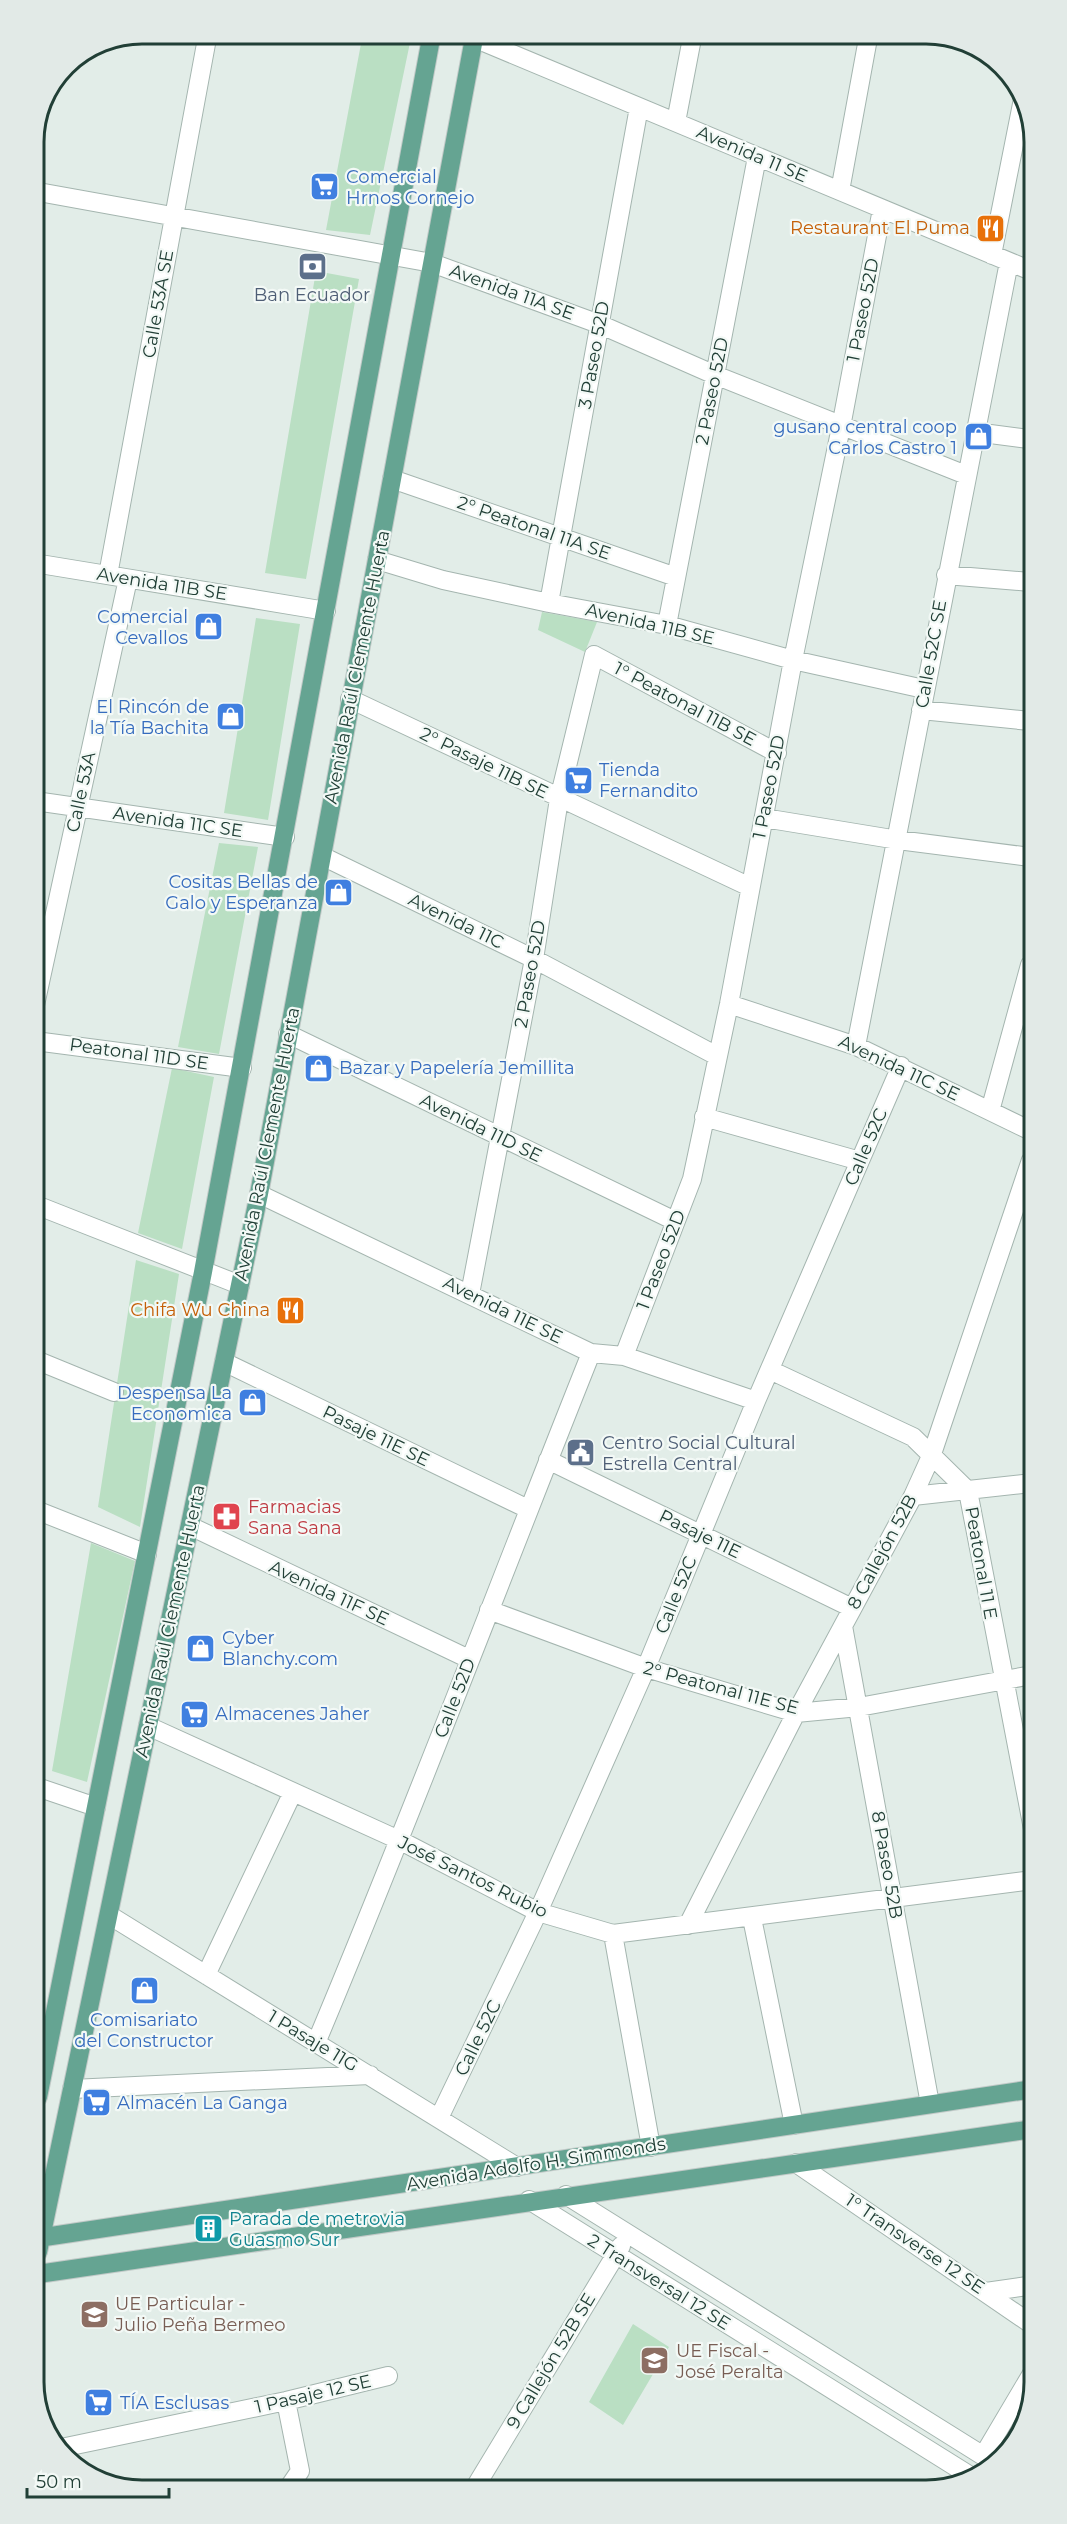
<svg xmlns="http://www.w3.org/2000/svg" width="1067" height="2524" viewBox="0 0 1067 2524" font-family="Montserrat,sans-serif">
	<rect width="100%" height="100%" fill="#e2ede8"/>
	<path fill="#badfc3" d="M363,33H412L370,235L326,230Z
		M316,271L359,279L306,579L265,573Z
		M542,612L597,622L585,652L538,630Z
		M256,618L300,624L268,820L224,813Z
		M219,843L258,847L219,1054L178,1047Z
		M172,1068L214,1077L182,1249L138,1233Z
		M136,1260L179,1274L140,1527L98,1507Z
		M91,1543L135,1561L87,1782L52,1771Z
		M633,2324L669,2347L623,2425L589,2402Z"/>
	<g fill="none" stroke-linecap="round" stroke-linejoin="round">
		<defs>
			<path id="minor" d="M474,38L1029,270
				M676,122L693,33
				M33,191L432,263L599,324L715,375L966,475
				M840,191L869,33
				M992,255L1023,99
				M975,432L1029,439
				M392,479L676,577
				M377,560L443,580L549,603L667,625L793,660L924,689
				M34,563L326,611
				M108,575L208,33
				M946,575L1030,582
				M549,603L639,107
				M667,625L757,157
				M350,699L750,887
				M921,710L1030,721
				M35,801L285,837
				M764,818L898,840L1030,857
				M322,856L534,959L717,1056
				M729,1004L856,1046L1031,1131
				M35,1005L128,579
				M288,1034L675,1221
				M35,1041L242,1068
				M856,1046L1009,262
				M990,1111L1030,965
				M704,1117L860,1161
				M259,1194L591,1353L624,1356L756,1401
				M36,1205L240,1285
				M470,1294L534,959L559,799L594,655L777,753
				M624,1356L692,1179L729,1004L793,660L841,427L882,209
				M36,1360L114,1392
				M224,1362L528,1509
				M770,1370L913,1437L968,1491L1033,1829
				M548,1460L852,1608
				M913,1496L1032,1483
				M36,1510L147,1554
				M190,1526L469,1659
				M489,1610L646,1668L796,1713L859,1707L1032,1675
				M843,1626L930,2104
				M148,1726L401,1841L538,1912L613,1934L1033,1880
				M37,1787L96,1807
				M109,1915L517,2167
				M752,1918L794,2125
				M688,1925L796,1713L913,1496L932,1454L1031,1160
				M613,1934L651,2147
				M206,1975L293,1792
				M316,2043C412,1815 499,1583 591,1353
				M72,2089L370,2075
				M439,2118L538,1912L646,1668L756,1401L901,1066
				M796,2163L1034,2326
				M566,2195L993,2462
				M529,2200L972,2477
				M986,2292L1034,2285
				M286,2401L300,2471L287,2490
				M61,2448L286,2401L388,2376
				M983,2456L1034,2370
				M474,2489L621,2246"/>
			<path id="major" d="M38,2097L203,1272L432,33
				M38,2238L1033,2089
				M38,2252L259,1194L475,33
				M38,2274L1033,2129"/>
		</defs>
		<use href="#minor" stroke="#a4b5af" stroke-width="20"/>
		<use href="#major" stroke="#c1c9c7" stroke-width="20"/>
		<use href="#minor" stroke="#fff" stroke-width="18"/>
		<use href="#major" stroke="#65a492" stroke-width="18"/>
	</g>
	<defs>
		<symbol id="supermarket-square" viewBox="-11 -11 22 22"><rect x="-9" y="-9" width="18" height="18" rx="4" fill="#3f7fe0" stroke="#f3f9f6"/><path d="M-6-5.5h2.5l.6 2H6L4.5 2H-2.5L-4.4-4H-6ZM-1.5 3.2a1.3 1.3 0 1 0 .1 0ZM3 3.2a1.3 1.3 0 1 0 .1 0Z" fill="#fff"/></symbol>
		<symbol id="restaurant-square" viewBox="-11 -11 22 22"><rect x="-9" y="-9" width="18" height="18" rx="4" fill="#e8710a" stroke="#f3f9f6"/><path d="M-5-6h1v4h1v-4h1v4h1v-4h1v5L-1.5 .5V6h-2V.5L-5-1ZM5-6V6H3V1.5H1.5Q1.5-4 5-6Z" fill="#fff"/></symbol>
		<symbol id="bank-square" viewBox="-11 -11 22 22"><rect x="-9" y="-9" width="18" height="18" rx="4" fill="#5c6f8a" stroke="#f3f9f6"/><path d="M-6-4H6V4H-6ZM0-2.3a2.3 2.3 0 1 0 0 4.6a2.3 2.3 0 1 0 0-4.6Z" fill="#fff"/></symbol>
		<symbol id="shop-square" viewBox="-11 -11 22 22"><rect x="-9" y="-9" width="18" height="18" rx="4" fill="#3f7fe0" stroke="#f3f9f6"/><path d="M-5-2.5h2.3a2.7 3.5 0 0 1 5.4 0H5L5.5 6h-11ZM-1.5-2.5h3a1.5 2.3 0 0 0-3 0Z" fill="#fff"/></symbol>
		<symbol id="civic-square" viewBox="-11 -11 22 22"><rect x="-9" y="-9" width="18" height="18" rx="4" fill="#5c6f8a" stroke="#f3f9f6"/><path d="M-.6-6.5H3V-4.5H.6V-3L4-1V1h2V6H-6V1h2V-1L-.6-3ZM-1.2 2.5V6h2.4V2.5Z" fill="#fff"/></symbol>
		<symbol id="pharmacy-square" viewBox="-11 -11 22 22"><rect x="-9" y="-9" width="18" height="18" rx="4" fill="#e0444e" stroke="#f3f9f6"/><path d="M-2-6h4v4h4v4h-4v4h-4v-4h-4v-4h4Z" fill="#fff"/></symbol>
		<symbol id="building-square" viewBox="-11 -11 22 22"><rect x="-9" y="-9" width="18" height="18" rx="4" fill="#0f9aa8" stroke="#f3f9f6"/><path d="M-4-6H4V6H1V3H-1V6H-4ZM-2.5-4.3h1.7v1.8h-1.7ZM.8-4.3h1.7v1.8H.8ZM-2.5-1h1.7V.8h-1.7ZM.8-1h1.7V.8H.8Z" fill="#fff"/></symbol>
		<symbol id="school-square" viewBox="-11 -11 22 22"><rect x="-9" y="-9" width="18" height="18" rx="4" fill="#8d6e63" stroke="#f3f9f6"/><path d="M0-5L7-2L0 1L-7-2ZM-4 1L0 2.5L4 1V4Q0 6-4 4Z" fill="#fff"/></symbol>
	</defs>
	<g fill-rule="evenodd">
		<use href="#supermarket-square" x="308" y="170" width="33" height="33"/>
		<use href="#restaurant-square" x="974" y="212" width="33" height="33"/>
		<use href="#bank-square" x="296" y="250" width="33" height="33"/>
		<use href="#shop-square" x="962" y="420" width="33" height="33"/>
		<use href="#shop-square" x="192" y="610" width="33" height="33"/>
		<use href="#shop-square" x="214" y="700" width="33" height="33"/>
		<use href="#supermarket-square" x="562" y="764" width="33" height="33"/>
		<use href="#shop-square" x="322" y="876" width="33" height="33"/>
		<use href="#shop-square" x="302" y="1052" width="33" height="33"/>
		<use href="#restaurant-square" x="274" y="1294" width="33" height="33"/>
		<use href="#shop-square" x="236" y="1386" width="33" height="33"/>
		<use href="#civic-square" x="564" y="1436" width="33" height="33"/>
		<use href="#pharmacy-square" x="210" y="1500" width="33" height="33"/>
		<use href="#shop-square" x="184" y="1632" width="33" height="33"/>
		<use href="#supermarket-square" x="178" y="1698" width="33" height="33"/>
		<use href="#shop-square" x="128" y="1974" width="33" height="33"/>
		<use href="#supermarket-square" x="80" y="2086" width="33" height="33"/>
		<use href="#building-square" x="192" y="2212" width="33" height="33"/>
		<use href="#school-square" x="78" y="2298" width="33" height="33"/>
		<use href="#school-square" x="638" y="2344" width="33" height="33"/>
		<use href="#supermarket-square" x="82" y="2386" width="33" height="33"/>
	</g>
	<g text-anchor="middle" stroke-width="4.5" stroke-linejoin="round" paint-order="stroke">
		<g font-size="18" fill="#213f36" stroke="#f3f9f6">
			<text transform="translate(752 154) rotate(23)" y="6">Avenida 11 SE</text>
			<text transform="translate(512 292) rotate(20)" y="6">Avenida 11A SE</text>
			<text transform="translate(158 304) rotate(-80)" y="6">Calle 53A SE</text>
			<text transform="translate(863 310) rotate(-79)" y="6">1 Paseo 52D</text>
			<text transform="translate(594 355) rotate(-80)" y="6">3 Paseo 52D</text>
			<text transform="translate(712 391) rotate(-79)" y="6">2 Paseo 52D</text>
			<text transform="translate(534 528) rotate(19)" y="6">2° Peatonal 11A SE</text>
			<text transform="translate(162 584) rotate(9)" y="6">Avenida 11B SE</text>
			<text transform="translate(650 624) rotate(13)" y="6">Avenida 11B SE</text>
			<text transform="translate(931 654) rotate(-80)" y="6">Calle 52C SE</text>
			<text transform="translate(357 667) rotate(-79)" y="6">Avenida Raúl Clemente Huerta</text>
			<text transform="translate(685 704) rotate(28)" y="6">1° Peatonal 11B SE</text>
			<text transform="translate(484 763) rotate(26)" y="6">2° Pasaje 11B SE</text>
			<text transform="translate(769 787) rotate(-79)" y="6">1 Paseo 52D</text>
			<text transform="translate(81 792) rotate(-78)" y="6">Calle 53A</text>
			<text transform="translate(178 822) rotate(8)" y="6">Avenida 11C SE</text>
			<text transform="translate(456 921) rotate(26)" y="6">Avenida 11C</text>
			<text transform="translate(530 974) rotate(-80)" y="6">2 Paseo 52D</text>
			<text transform="translate(139 1054) rotate(8)" y="6">Peatonal 11D SE</text>
			<text transform="translate(899 1068) rotate(25)" y="6">Avenida 11C SE</text>
			<text transform="translate(481 1128) rotate(26)" y="6">Avenida 11D SE</text>
			<text transform="translate(267 1144) rotate(-79)" y="6">Avenida Raúl Clemente Huerta</text>
			<text transform="translate(866 1147) rotate(-67)" y="6">Calle 52C</text>
			<text transform="translate(661 1260) rotate(-69)" y="6">1 Paseo 52D</text>
			<text transform="translate(503 1310) rotate(26)" y="6">Avenida 11E SE</text>
			<text transform="translate(376 1436) rotate(26)" y="6">Pasaje 11E SE</text>
			<text transform="translate(700 1534) rotate(26)" y="6">Pasaje 11E</text>
			<text transform="translate(882 1552) rotate(-62)" y="6">8 Callejón 52B</text>
			<text transform="translate(981 1563) rotate(80)" y="6">Peatonal 11 E</text>
			<text transform="translate(329 1593) rotate(25)" y="6">Avenida 11F SE</text>
			<text transform="translate(676 1595) rotate(-68)" y="6">Calle 52C</text>
			<text transform="translate(170 1621) rotate(-78)" y="6">Avenida Raúl Clemente Huerta</text>
			<text transform="translate(721 1688) rotate(15)" y="6">2° Peatonal 11E SE</text>
			<text transform="translate(455 1698) rotate(-69)" y="6">Calle 52D</text>
			<text transform="translate(887 1865) rotate(80)" y="6">8 Paseo 52B</text>
			<text transform="translate(473 1877) rotate(26)" y="6">José Santos Rubio</text>
			<text transform="translate(478 2038) rotate(-64)" y="6">Calle 52C</text>
			<text transform="translate(313 2041) rotate(31)" y="6">1 Pasaje 11G</text>
			<text transform="translate(536 2164) rotate(-9)" y="6">Avenida Adolfo H. Simmonds</text>
			<text transform="translate(915 2244) rotate(34)" y="6">1° Transverse 12 SE</text>
			<text transform="translate(659 2282) rotate(32)" y="6">2 Transversal 12 SE</text>
			<text transform="translate(551 2361) rotate(-59)" y="6">9 Callejón 52B SE</text>
			<text transform="translate(313 2394) rotate(-13)" y="6">1 Pasaje 12 SE</text>
		</g>
		<g font-size="18" fill="#366cbe" stroke="#f3f9f6" text-anchor="start">
			<text x="346" y="183">Comercial<tspan x="346" dy="21">Hrnos Cornejo</tspan></text>
			<text x="957" y="433" text-anchor="end">gusano central coop<tspan x="957" dy="21">Carlos Castro 1</tspan></text>
			<text x="188" y="623" text-anchor="end">Comercial<tspan x="188" dy="21">Cevallos</tspan></text>
			<text x="209" y="713" text-anchor="end">El Rincón de<tspan x="209" dy="21">la Tía Bachita</tspan></text>
			<text x="599" y="776">Tienda<tspan x="599" dy="21">Fernandito</tspan></text>
			<text x="318" y="888" text-anchor="end">Cositas Bellas de<tspan x="318" dy="21">Galo y Esperanza</tspan></text>
			<text x="339" y="1074">Bazar y Papelería Jemillita</text>
			<text x="232" y="1399" text-anchor="end">Despensa La<tspan x="232" dy="21">Economica</tspan></text>
			<text x="222" y="1644">Cyber<tspan x="222" dy="21">Blanchy.com</tspan></text>
			<text x="215" y="1720">Almacenes Jaher</text>
			<text x="144" y="2026" text-anchor="middle">Comisariato<tspan x="144" dy="21">del Constructor</tspan></text>
			<text x="117" y="2109">Almacén La Ganga</text>
			<text x="120" y="2409">TÍA Esclusas</text>
		</g>
		<g font-size="18" fill="#c56008" stroke="#f3f9f6" text-anchor="end">
			<text x="970" y="234">Restaurant El Puma</text>
			<text x="270" y="1316">Chifa Wu China</text>
		</g>
		<g font-size="18" fill="#4e5e75" stroke="#f3f9f6">
			<text x="312" y="301">Ban Ecuador</text>
			<text x="602" y="1449" text-anchor="start">Centro Social Cultural<tspan x="602" dy="21">Estrella Central</tspan></text>
		</g>
		<g font-size="18" fill="#be3a42" stroke="#f3f9f6" text-anchor="start">
			<text x="248" y="1513">Farmacias<tspan x="248" dy="21">Sana Sana</tspan></text>
		</g>
		<g font-size="18" fill="#0d838f" stroke="#f3f9f6" text-anchor="start">
			<text x="229" y="2225">Parada de metrovia<tspan x="229" dy="21">Guasmo Sur</tspan></text>
		</g>
		<g font-size="18" fill="#785e54" stroke="#f3f9f6" text-anchor="start">
			<text x="115" y="2310">UE Particular -<tspan x="115" dy="21">Julio Peña Bermeo</tspan></text>
			<text x="676" y="2357">UE Fiscal -<tspan x="676" dy="21">José Peralta</tspan></text>
		</g>
	</g>
	<path d="M0 0H1067V2524H0ZM142 44H926A98 98 0 0 1 1024 142V2382A98 98 0 0 1 926 2480H142A98 98 0 0 1 44 2382V142A98 98 0 0 1 142 44Z" fill="#e2eae7" fill-rule="evenodd"/>
	<path fill="none" stroke="#213f36" stroke-width="3" d="M142 44H926A98 98 0 0 1 1024 142V2382A98 98 0 0 1 926 2480H142A98 98 0 0 1 44 2382V142A98 98 0 0 1 142 44Z"/>
	<path d="M27 2488v9h142v-9" fill="none" stroke="#213f36" stroke-width="3"/>
	<text x="36" y="2488" font-size="18" fill="#213f36" stroke="#f3f9f6" stroke-width="4.5" paint-order="stroke">50 m</text>
</svg>
